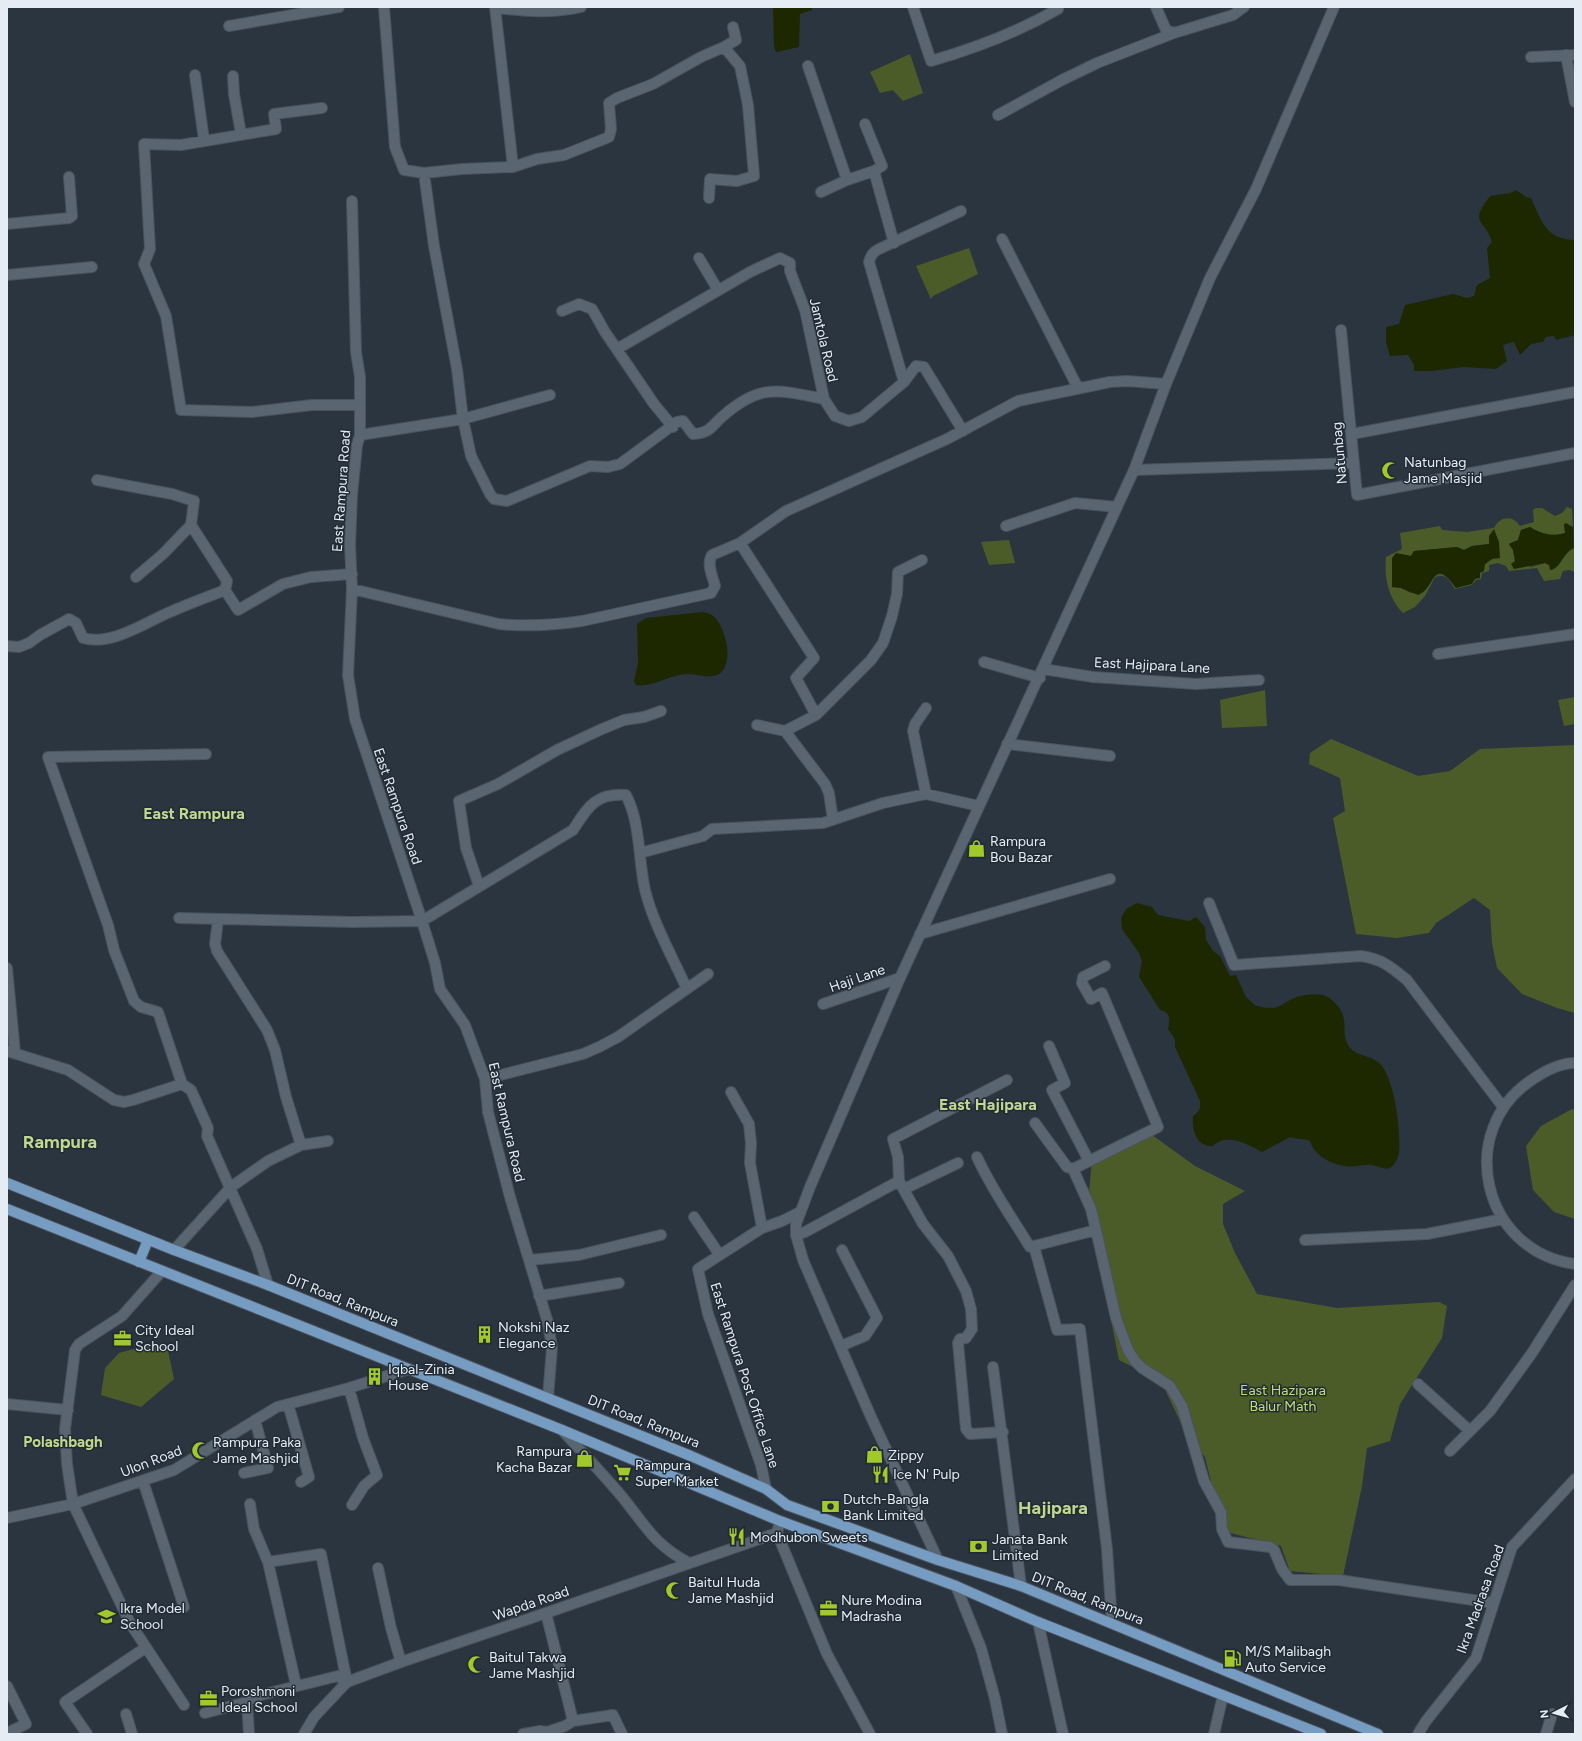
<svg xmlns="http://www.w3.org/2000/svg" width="1582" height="1741" viewBox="0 0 1582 1741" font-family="Figtree,sans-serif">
	<rect width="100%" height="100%" fill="#2b3540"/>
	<path fill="#4c5c28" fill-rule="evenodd" d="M910,54L923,93L903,101L893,90L880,93L870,72Z
		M969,248L978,274L933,296L931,299L916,266Z
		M1567,507L1572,509L1575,572L1569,570L1563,571L1560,579L1544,581L1537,568L1509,571L1506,566L1498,563L1489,565V571L1482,573L1481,579L1476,580L1472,585L1455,589C1450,581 1447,573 1435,577L1425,596L1415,607L1403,613C1388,598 1384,577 1386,557L1402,549L1400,533L1440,526L1442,530L1467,532L1494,528C1500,516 1513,515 1520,526L1534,522L1533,510L1536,508H1542L1555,516L1562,513ZM1564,524L1573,548L1549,565L1545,563L1531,567L1515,561L1513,550L1509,544L1518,540L1521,530L1530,527C1541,534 1552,537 1565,533ZM1494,533L1499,542L1492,559L1485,564L1475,579L1456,588C1442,569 1436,570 1425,590L1411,593L1401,588L1392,587V558L1401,554L1411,556L1414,551L1457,547L1464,550L1472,546L1489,544Z
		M1009,540L1015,563L989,565L981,542Z
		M1265,690L1267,726L1222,728L1220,700Z
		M1575,697V724L1564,726L1558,700Z
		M1331,739L1418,776L1450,771L1480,749L1575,745V1013L1557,1008L1522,994L1497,968L1492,943L1490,910L1474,898L1436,923L1429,933L1397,938L1356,934L1333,818L1345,811L1340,778L1309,764L1310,753Z
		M1572,1109L1575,1110V1219L1554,1212L1533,1190L1526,1146L1541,1126Z
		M1152,1135L1195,1166L1245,1191L1223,1204V1224L1235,1253L1257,1294L1337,1308L1439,1302L1447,1306L1442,1338L1400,1404L1390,1441L1367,1448L1362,1486L1343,1576L1290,1571L1281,1546L1223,1531L1205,1457L1187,1436L1161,1381L1119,1360L1088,1205L1092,1159Z
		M149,1345L167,1346L174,1379L141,1407L101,1395L105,1368L119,1353Z"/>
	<path fill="#1d2800" d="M775,7H812V10L800,14L799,47L776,52L774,46L773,8Z
		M1516,190L1526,197L1531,198C1541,220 1546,240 1575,240V335L1556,340L1554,336L1546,337L1543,342L1531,344L1520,355L1514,342L1503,345L1507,361L1496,369L1463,367L1432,371H1414V365L1408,355L1390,356L1386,342V327L1399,324L1405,305L1453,294L1467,298L1474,296L1477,285L1490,278L1487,248L1492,242C1485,218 1468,225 1490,196L1510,193Z
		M1566,523L1573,527L1574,548C1563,552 1561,569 1550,570L1549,565L1545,563L1514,569L1511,564L1515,561L1513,550L1509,544L1518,540L1521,530L1530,527C1541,534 1553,537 1565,533L1564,524Z
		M1494,529L1499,542L1500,558L1492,559L1485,564L1484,571L1480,573V578L1475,579L1472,584L1456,588C1432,554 1436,589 1418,595L1401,588L1392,587V558L1396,553L1411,556L1414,551L1457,547L1464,550L1472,546L1489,544V536Z
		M703,612C706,613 710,613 712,615C726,625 736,667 717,675C707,679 697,673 686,674C669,675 652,688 636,685L634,681L638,663L637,624L646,618Z
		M1137,903L1152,907L1158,915L1189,921L1196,917L1205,927L1206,940L1213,951L1220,956L1230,976L1236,975L1246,997L1256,1006C1263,1007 1270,1009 1277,1007C1281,1006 1286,1002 1290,1000C1299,995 1313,993 1323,995C1328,996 1332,1000 1335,1003C1351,1019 1340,1031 1348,1045C1356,1058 1372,1054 1381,1065C1395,1081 1401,1132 1399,1153C1398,1158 1395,1165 1390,1168C1383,1170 1378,1166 1372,1165C1363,1164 1354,1168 1345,1166C1330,1164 1314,1155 1310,1141C1303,1138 1298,1140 1290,1137L1262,1152C1249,1145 1226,1132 1213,1146C1196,1147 1192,1130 1193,1116C1199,1112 1201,1109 1200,1101L1175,1047V1039L1168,1029C1170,1020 1171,1012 1160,1010L1139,977L1142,961L1139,953L1122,929L1121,918L1126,909Z"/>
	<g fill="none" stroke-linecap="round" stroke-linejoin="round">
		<defs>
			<path id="street" d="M384,7L395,147L404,170L424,173L462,169L513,167L537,159L564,155L609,137L611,129L609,103L617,98L653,84L701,57L724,47L740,66L748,105L754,176L737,181L710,179L709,198
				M495,7L513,167
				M913,7L931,61C976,48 1018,32 1058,9L1057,7
				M1156,7L1166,30L1174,33L1233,15L1244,7
				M495,8C524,11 552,14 581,7
				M229,26L339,7
				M724,47L736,40L733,27
				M1566,55L1575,102
				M1531,57L1575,55
				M808,66L847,180L874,171L894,243
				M195,75L204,140
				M233,76L234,94L241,134
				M322,108L274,114L276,129L181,145L144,144L150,249L144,264L166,316L181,410L252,412L312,405H359
				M998,115L1062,80L1097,63L1174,33
				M865,124L882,166L874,171
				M424,173L434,246L457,369L463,419L471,456L490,494L494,499L507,501L590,466L608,467L620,464L677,422L683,421L693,434C711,433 711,426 723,416C761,383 778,390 824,399
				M821,192L847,180
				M352,201L356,352L360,377V435L357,445L352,495L350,545L352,589L348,675L355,719L422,921L435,963L440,989L465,1025L485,1079L488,1112L510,1197L548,1323L552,1348L548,1397
				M7,224L69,218L72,216L69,177
				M1002,239L1078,388
				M699,258L718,290
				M7,275L92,267
				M562,311L579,304L592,309L605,332L654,404L673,427
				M1341,330L1357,495L1575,453
				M617,349L750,272L780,258L790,263V271L805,310L824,399L835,416L849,421L862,417L904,382L916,366L924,367L963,431
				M904,382L869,262C871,255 873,252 879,249L961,211
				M1352,434L1575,392
				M360,435L463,419L550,395
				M1134,470L1353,463
				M97,480L172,494L194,501L191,525L163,554L136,577
				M191,525L227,581L225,590L238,610L283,584L311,577L352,574
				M1006,526L1075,503L1117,507
				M740,543L814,658L796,678L816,715
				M352,589L499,624C527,627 554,625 582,621L711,593L715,586C713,577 706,564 712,555L740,543L786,511L947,439L1018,401L1110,382L1127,381L1166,384
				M7,646L19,647L29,643L40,635L69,619L76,623L83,638C112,646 144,623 170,612C188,604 207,597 225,590
				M1438,654L1575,634
				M984,662L1040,678
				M1043,669L1093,677L1196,684L1259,680
				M926,708L915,724L913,731L926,794
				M757,725L785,731L825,784L829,793L833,820
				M785,731L816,715L871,660L883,643L892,616L897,594L898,572L922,560
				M1007,744L1110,756
				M206,754L48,757L108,925L114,950L134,1001L141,1007L158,1012L182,1084L191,1090L208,1128L207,1136L257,1249L268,1285
				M640,853L703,836L712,829L823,823L883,803L926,794L979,806
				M479,886L466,848L459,801L498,784L557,750L602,729L624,720L644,717L661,711
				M1209,903L1234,965L1361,956C1382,959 1391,967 1407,980L1503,1107
				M179,918L352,922L422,921L573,830C588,807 595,793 626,795C641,824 638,859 645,890C653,923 673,958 687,989
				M218,920L215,944L217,951L267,1030L275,1050L286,1097L301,1145L328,1141
				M920,934L1110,879
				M7,968L15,1053
				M823,1004L900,978
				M1049,1046L1065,1083L1052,1090L1089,1161
				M7,1051L68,1070L114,1100L124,1102L133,1100L182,1084
				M1575,1063C1560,1063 1545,1071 1533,1079C1454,1130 1482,1252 1575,1264
				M485,1079L583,1054L599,1047L618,1037L708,974
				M731,1092L749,1124L751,1143L750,1163L762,1228
				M1035,1123L1067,1167L1073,1169
				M977,1157C992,1190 1011,1216 1030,1247L1096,1230L1091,1209L1073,1169L1158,1127L1102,993L1091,999L1082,983L1083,977L1105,966
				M904,1189L958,1163
				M694,1217L719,1254
				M1096,1230L1116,1318L1128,1350L1135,1361L1142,1368L1170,1386L1182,1406L1204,1481L1221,1512L1222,1529L1228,1542L1270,1547L1274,1550L1282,1569L1290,1580H1339L1493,1603
				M796,1235L805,1232L899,1181
				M1305,1240L1427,1234L1503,1219
				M1034,1246L1057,1330L1080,1329L1107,1549L1112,1623
				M174,1250L231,1187L268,1161L301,1145
				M530,1260L579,1255L661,1235
				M162,1271L122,1316L79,1344L75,1350L65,1429L67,1464L73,1504L130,1623L184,1705
				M539,1296L619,1283
				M841,1346L865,1336L877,1318L842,1250
				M993,1367L1021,1586
				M1418,1384L1470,1431
				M349,1388L363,1438L377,1475L364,1486L352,1505
				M7,1404L68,1410
				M288,1404L309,1477L301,1482
				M562,1430C581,1451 600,1471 618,1492C644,1522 651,1543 689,1563
				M1003,1432L970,1434L966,1429L958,1343L960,1339L966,1338L972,1329L971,1309L966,1291L948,1256L923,1224L899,1181L898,1157L893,1139L1007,1080
				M1450,1451L1490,1411L1532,1353L1575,1285
				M244,1473L268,1468L255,1420
				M143,1481L184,1607
				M766,1489L761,1465L708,1314L698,1269L762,1228L782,1221L800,1212
				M250,1504L254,1529L268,1562L296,1685
				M7,1518L73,1504L174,1470L277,1407L349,1388L409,1369
				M777,1533L827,1654L870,1734
				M268,1562L321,1554L347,1682
				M378,1568L391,1628L401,1662
				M1038,1622L1063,1734
				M7,1686L26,1724L7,1733
				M247,1702L249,1734
				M205,1713L247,1702L253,1697L338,1676L347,1682
				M126,1714L132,1734
				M573,1721L613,1715L622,1734
				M87,1734L65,1702L145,1648
				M523,1734L540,1731L547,1732
				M546,1734L547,1732L565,1726L573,1721L546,1613
				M1214,1734L1223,1695
				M1418,1734L1426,1721L1476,1658L1512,1547L1575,1479
				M1546,1734L1552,1714"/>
			<path id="secondary" d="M938,1560L871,1417L803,1260L796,1235V1224L810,1187L900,978L1134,470L1166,384L1210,278L1256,189L1334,7
				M956,1586L981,1648L995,1699L1002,1734
				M304,1734L314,1717L347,1682L401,1662L546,1613L777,1533L780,1521"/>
			<path id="primary" d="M7,1183L174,1250L268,1285L691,1456L766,1489L787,1505L938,1560L1021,1586L1378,1734
				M7,1209L562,1430L780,1521L956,1586L1038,1622L1321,1734
				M139,1262L148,1240"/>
		</defs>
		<use href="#street" stroke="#4a535c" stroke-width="12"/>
		<use href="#secondary" stroke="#4a535c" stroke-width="12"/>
		<use href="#primary" stroke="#4a535c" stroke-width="12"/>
		<use href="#street" stroke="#596571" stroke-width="10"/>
		<use href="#secondary" stroke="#596571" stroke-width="10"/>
		<use href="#primary" stroke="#769cc2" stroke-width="10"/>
	</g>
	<defs>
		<symbol id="mosque-bare" viewBox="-9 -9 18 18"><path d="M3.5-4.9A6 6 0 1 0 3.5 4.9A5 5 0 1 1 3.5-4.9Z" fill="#a1c92a" stroke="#212b36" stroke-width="2.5" paint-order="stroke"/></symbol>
		<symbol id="shop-bare" viewBox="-9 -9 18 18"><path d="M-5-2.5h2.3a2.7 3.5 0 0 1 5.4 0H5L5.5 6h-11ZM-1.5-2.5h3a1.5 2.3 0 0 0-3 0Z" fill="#a1c92a" stroke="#212b36" stroke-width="2.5" paint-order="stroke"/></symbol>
		<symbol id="building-bare" viewBox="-9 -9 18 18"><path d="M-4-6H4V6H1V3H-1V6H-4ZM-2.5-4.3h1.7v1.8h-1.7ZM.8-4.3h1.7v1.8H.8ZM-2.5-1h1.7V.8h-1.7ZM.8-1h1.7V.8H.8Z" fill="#a1c92a" stroke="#212b36" stroke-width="2.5" paint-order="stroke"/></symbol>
		<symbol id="office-bare" viewBox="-9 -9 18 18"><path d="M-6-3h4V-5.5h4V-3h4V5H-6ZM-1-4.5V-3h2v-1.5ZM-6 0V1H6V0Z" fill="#a1c92a" stroke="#212b36" stroke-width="2.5" paint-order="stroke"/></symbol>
		<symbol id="supermarket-bare" viewBox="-9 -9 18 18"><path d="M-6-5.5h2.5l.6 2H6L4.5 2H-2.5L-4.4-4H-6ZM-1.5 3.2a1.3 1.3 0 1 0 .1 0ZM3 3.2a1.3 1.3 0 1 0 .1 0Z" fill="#a1c92a" stroke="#212b36" stroke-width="2.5" paint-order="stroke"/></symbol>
		<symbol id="restaurant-bare" viewBox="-9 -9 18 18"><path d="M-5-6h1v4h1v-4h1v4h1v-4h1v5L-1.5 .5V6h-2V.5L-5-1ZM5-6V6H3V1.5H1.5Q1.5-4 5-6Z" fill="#a1c92a" stroke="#212b36" stroke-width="2.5" paint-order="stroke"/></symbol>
		<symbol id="bank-bare" viewBox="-9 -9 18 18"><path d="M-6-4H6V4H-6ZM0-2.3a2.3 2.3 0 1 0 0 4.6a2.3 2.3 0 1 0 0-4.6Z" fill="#a1c92a" stroke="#212b36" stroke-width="2.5" paint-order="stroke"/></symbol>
		<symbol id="school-bare" viewBox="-9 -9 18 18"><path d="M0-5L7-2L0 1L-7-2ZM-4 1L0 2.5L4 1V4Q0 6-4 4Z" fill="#a1c92a" stroke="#212b36" stroke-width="2.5" paint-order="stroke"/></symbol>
		<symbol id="fuel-bare" viewBox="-9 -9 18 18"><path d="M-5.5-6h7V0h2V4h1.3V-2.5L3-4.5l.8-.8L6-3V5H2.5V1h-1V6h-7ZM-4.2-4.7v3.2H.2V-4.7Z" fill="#a1c92a" stroke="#212b36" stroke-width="2.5" paint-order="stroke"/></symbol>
	</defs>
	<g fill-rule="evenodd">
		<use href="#mosque-bare" x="1378" y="458" width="25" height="25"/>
		<use href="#shop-bare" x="964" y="836" width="25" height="25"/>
		<use href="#building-bare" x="472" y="1322" width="25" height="25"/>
		<use href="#office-bare" x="110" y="1326" width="25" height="25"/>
		<use href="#building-bare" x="362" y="1364" width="25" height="25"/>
		<use href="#mosque-bare" x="188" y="1438" width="25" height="25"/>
		<use href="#shop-bare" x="862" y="1442" width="25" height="25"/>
		<use href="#shop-bare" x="572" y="1446" width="25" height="25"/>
		<use href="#supermarket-bare" x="610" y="1460" width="25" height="25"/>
		<use href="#restaurant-bare" x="868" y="1462" width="25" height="25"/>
		<use href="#bank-bare" x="818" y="1494" width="25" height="25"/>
		<use href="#restaurant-bare" x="724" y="1524" width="25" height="25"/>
		<use href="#bank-bare" x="966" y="1534" width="25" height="25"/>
		<use href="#mosque-bare" x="662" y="1578" width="25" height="25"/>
		<use href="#office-bare" x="816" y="1596" width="25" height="25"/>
		<use href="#school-bare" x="94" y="1604" width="25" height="25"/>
		<use href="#fuel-bare" x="1220" y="1646" width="25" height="25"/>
		<use href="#mosque-bare" x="464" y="1652" width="25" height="25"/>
		<use href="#office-bare" x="196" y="1686" width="25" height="25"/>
	</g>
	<g text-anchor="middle" stroke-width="3" stroke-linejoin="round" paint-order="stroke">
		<g font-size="14" fill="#e5ecf3" stroke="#212b36">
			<text transform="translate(824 340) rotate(77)" y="5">Jamtola Road</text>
			<text transform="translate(1339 453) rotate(-95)" y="5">Natunbag</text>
			<text transform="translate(341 491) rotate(-86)" y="5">East Rampura Road</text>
			<text transform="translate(1152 665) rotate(3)" y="5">East Hajipara Lane</text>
			<text transform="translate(398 806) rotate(71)" y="5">East Rampura Road</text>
			<text transform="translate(857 978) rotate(-19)" y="5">Haji Lane</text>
			<text transform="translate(507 1122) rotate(77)" y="5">East Rampura Road</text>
			<text transform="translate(343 1300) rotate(22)" y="5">DIT Road, Rampura</text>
			<text transform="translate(745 1375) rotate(72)" y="5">East Rampura Post Office Lane</text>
			<text transform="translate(644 1421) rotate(22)" y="5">DIT Road, Rampura</text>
			<text transform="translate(151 1461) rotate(-21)" y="5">Ulon Road</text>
			<text transform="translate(1088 1598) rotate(22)" y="5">DIT Road, Rampura</text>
			<text transform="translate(1480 1599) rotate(-70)" y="5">Ikra Madrasa Road</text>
			<text transform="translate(531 1603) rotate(-19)" y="5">Wapda Road</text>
		</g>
		<g font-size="14" fill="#e5ecf3" stroke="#212b36" text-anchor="start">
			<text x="1404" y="467">Natunbag<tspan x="1404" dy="16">Jame Masjid</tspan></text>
			<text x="990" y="846">Rampura<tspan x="990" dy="16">Bou Bazar</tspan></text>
			<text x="498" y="1332">Nokshi Naz<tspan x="498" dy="16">Elegance</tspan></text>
			<text x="135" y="1335">City Ideal<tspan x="135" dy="16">School</tspan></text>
			<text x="388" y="1374">Iqbal-Zinia<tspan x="388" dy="16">House</tspan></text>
			<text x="213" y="1447">Rampura Paka<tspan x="213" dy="16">Jame Mashjid</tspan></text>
			<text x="572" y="1456" text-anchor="end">Rampura<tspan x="572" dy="16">Kacha Bazar</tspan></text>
			<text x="888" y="1460">Zippy</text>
			<text x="635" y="1470">Rampura<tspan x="635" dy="16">Super Market</tspan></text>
			<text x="893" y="1479">Ice N' Pulp</text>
			<text x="843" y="1504">Dutch-Bangla<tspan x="843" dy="16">Bank Limited</tspan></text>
			<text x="750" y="1542">Modhubon Sweets</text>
			<text x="992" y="1544">Janata Bank<tspan x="992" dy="16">Limited</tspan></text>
			<text x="688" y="1587">Baitul Huda<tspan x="688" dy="16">Jame Mashjid</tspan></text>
			<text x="841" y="1605">Nure Modina<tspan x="841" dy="16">Madrasha</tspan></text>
			<text x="120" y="1613">Ikra Model<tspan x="120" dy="16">School</tspan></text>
			<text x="1245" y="1656">M/S Malibagh<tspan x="1245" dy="16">Auto Service</tspan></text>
			<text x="489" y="1662">Baitul Takwa<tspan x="489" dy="16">Jame Mashjid</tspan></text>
			<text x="221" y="1696">Poroshmoni<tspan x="221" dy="16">Ideal School</tspan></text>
		</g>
		<g font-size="14" fill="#bfdf76" stroke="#212b36">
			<text x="1283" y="1395">East Hazipara<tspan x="1283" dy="16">Balur Math</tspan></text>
		</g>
		<g font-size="15" font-weight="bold" fill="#c0d98f" stroke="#212b36">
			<text x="63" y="1447">Polashbagh</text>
		</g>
		<g font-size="16" font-weight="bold" fill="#c0d98f" stroke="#212b36">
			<text x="194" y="819">East Rampura</text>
			<text x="988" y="1110">East Hajipara</text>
		</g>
		<g font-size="18" font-weight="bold" fill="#c0d98f" stroke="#212b36">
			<text x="60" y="1148">Rampura</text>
			<text x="1053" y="1514">Hajipara</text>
		</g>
	</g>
	<rect width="1582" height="1741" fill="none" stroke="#e5ecf3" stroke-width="16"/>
	<g transform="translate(1554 1713) rotate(264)" stroke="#212b36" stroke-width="3" paint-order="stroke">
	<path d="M0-3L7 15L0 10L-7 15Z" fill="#e5ecf3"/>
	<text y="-6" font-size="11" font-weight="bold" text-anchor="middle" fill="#e5ecf3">N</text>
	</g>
</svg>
